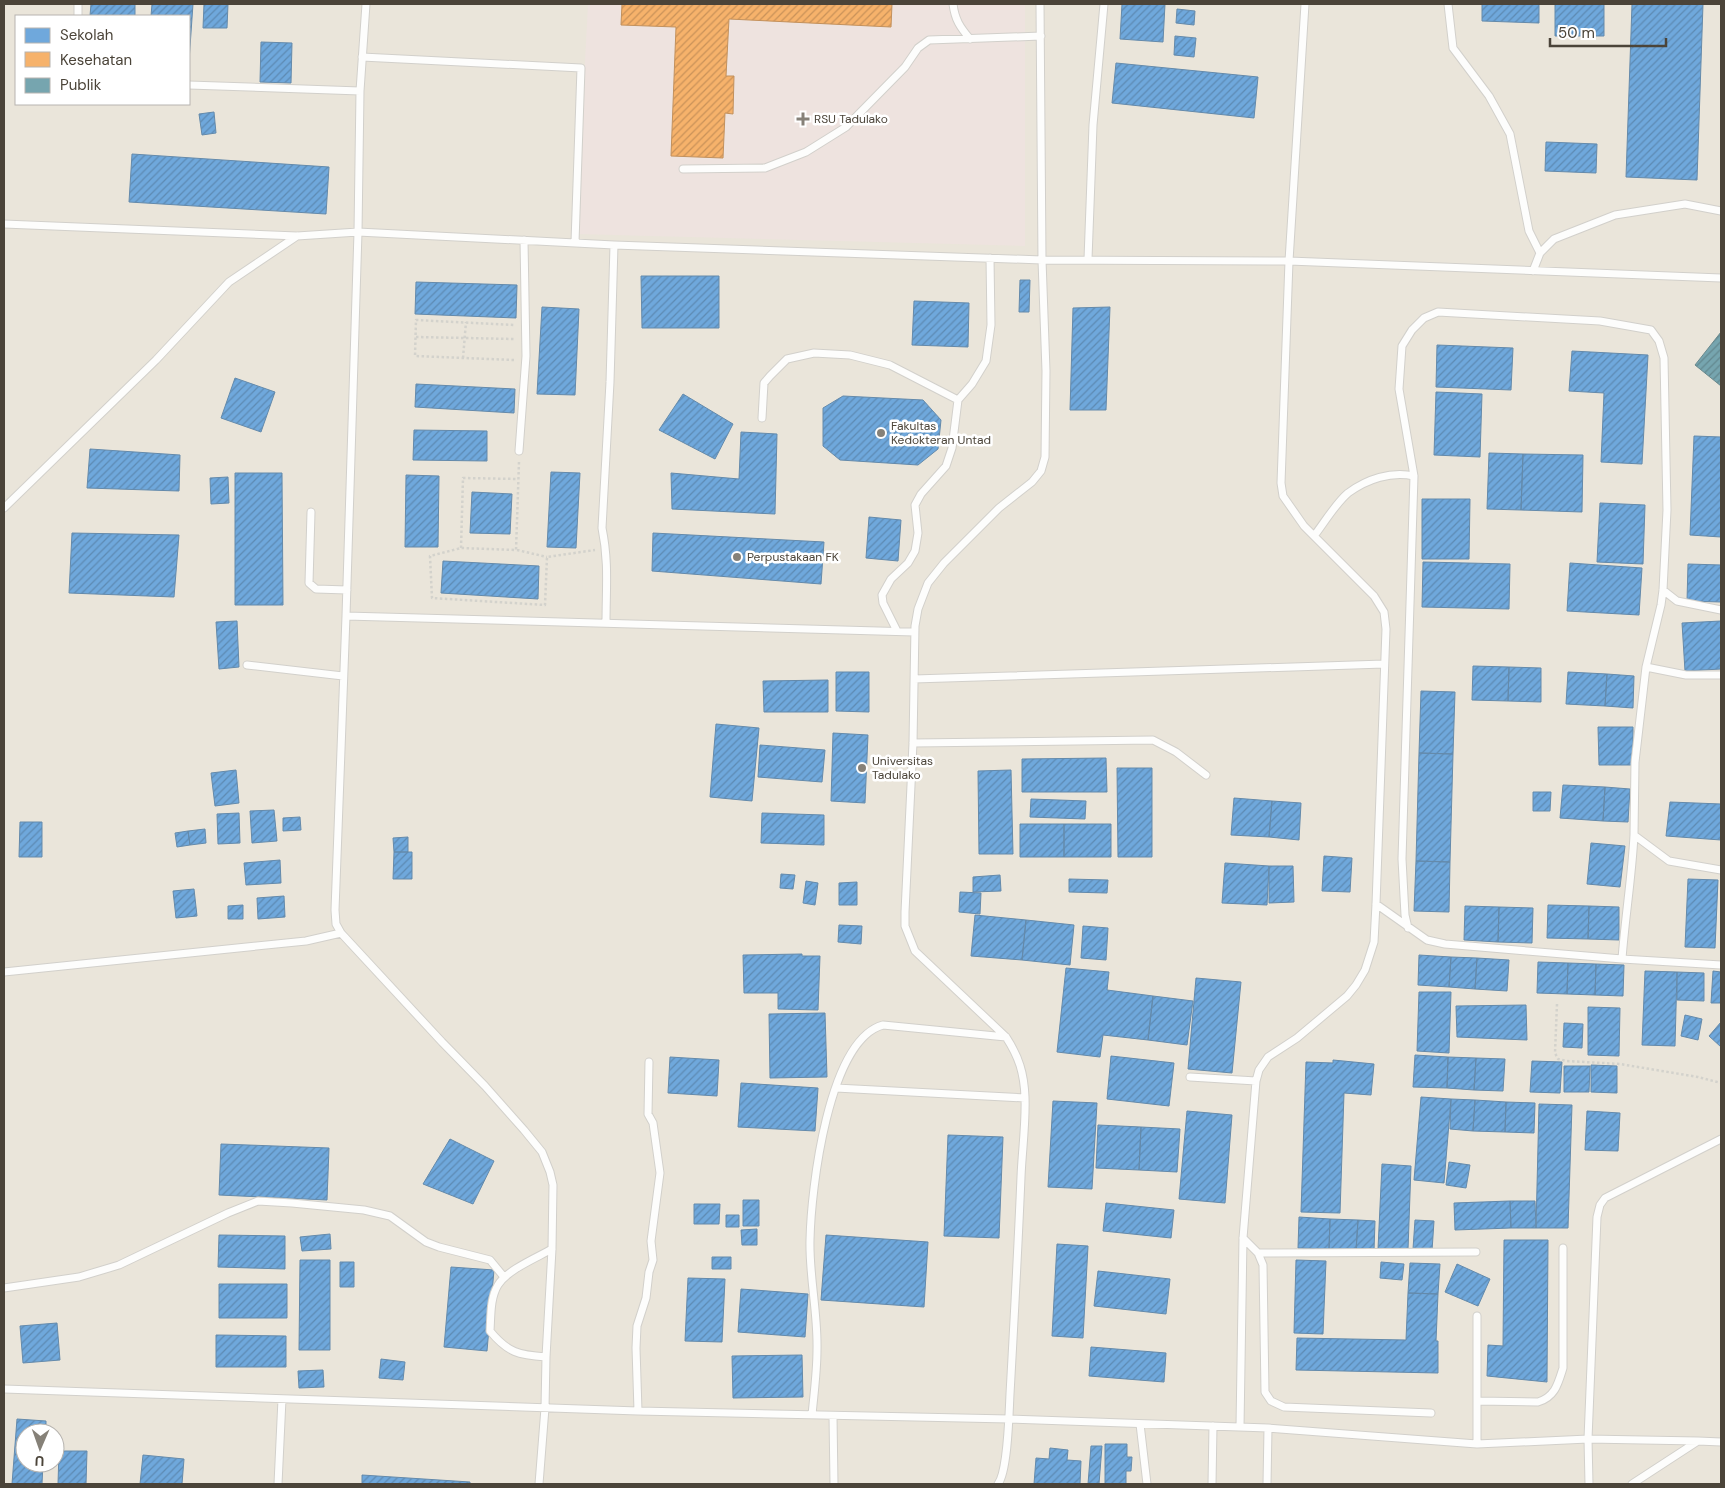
<svg xmlns="http://www.w3.org/2000/svg" width="1725" height="1488" viewBox="0 0 1725 1488" font-family="'DM Sans',sans-serif">
	<defs>
		<pattern id="schools-hatch" width="6" height="6" patternUnits="userSpaceOnUse" patternTransform="scale(1.25)"><rect width="6" height="6" fill="#6fa8dc"/><path d="M-1 1l2-2M0 6l6-6M5 7l2-2" fill="none" stroke="#5d8ab3"/></pattern>
		<pattern id="health-hatch" width="6" height="6" patternUnits="userSpaceOnUse" patternTransform="scale(1.25)"><rect width="6" height="6" fill="#f6b26b"/><path d="M-1 1l2-2M0 6l6-6M5 7l2-2" fill="none" stroke="#c99259"/></pattern>
		<pattern id="public-hatch" width="6" height="6" patternUnits="userSpaceOnUse" patternTransform="scale(1.25)"><rect width="6" height="6" fill="#76a5af"/><path d="M-1 1l2-2M0 6l6-6M5 7l2-2" fill="none" stroke="#63888f"/></pattern>
	</defs>
	<rect width="100%" height="100%" fill="#f4f2ee"/>
	<path fill="#eae5da" fill-rule="evenodd" d="M4,4H1721V1484H4ZM16,16H189V104H16ZM25,1433H55V1463H25Z"/>
	<path fill="#eee3df" d="M588,4H1025V246L576,234Z"/>
	<path fill="url(#schools-hatch)" stroke="#648aab" d="M91,4H135V16H90Z
		M152,4H193L189,61V16H151Z
		M204,4H228L227,28H203Z
		M1122,4H1165L1163,42L1120,39Z
		M1482,4H1539V23L1482,21Z
		M1555,4H1604V36H1555Z
		M1632,4H1703L1697,180L1626,177Z
		M1177,9L1195,11L1194,25L1176,23Z
		M1175,36L1196,38L1194,57L1174,55Z
		M261,42L292,43L291,83L260,82Z
		M1116,63L1258,77L1254,118L1112,103Z
		M214,112L216,133L202,135L199,114Z
		M1546,142L1597,144L1596,173L1545,171Z
		M132,154L329,167L326,214L129,202Z
		M641,276H719V328H642Z
		M1020,280H1030L1029,312H1019Z
		M416,282L517,285L516,318L415,314Z
		M914,301L969,303L968,347L912,345Z
		M542,307L579,309L575,395L537,394Z
		M1110,307L1106,410H1070L1073,308Z
		M1437,345L1513,348L1511,390L1436,387Z
		M1572,351L1648,355L1642,464L1601,462L1604,393L1569,391Z
		M235,378L275,392L261,432L221,418Z
		M416,384L515,389L514,413L415,407Z
		M1436,392L1482,394L1480,457L1434,455Z
		M683,394L733,424L715,459L659,430Z
		M843,396L923,400L941,420L938,449L918,465L840,460L823,446V408Z
		M414,430L487,431V461L413,460Z
		M741,432L777,434L775,514L672,509L671,473L739,479Z
		M1694,436L1721,437V537L1690,535Z
		M90,449L180,455L179,491L87,488Z
		M1489,453L1523,454L1521,510L1487,509Z
		M1523,454L1583,455L1582,512L1521,510Z
		M551,472L580,473L576,548L547,547Z
		M235,473H282L283,605H235Z
		M406,475L439,476L438,547H405Z
		M228,477L229,503L211,504L210,478Z
		M472,492L512,494L510,534L470,533Z
		M1422,499H1470L1469,559H1422Z
		M1600,503L1645,505L1643,564L1597,562Z
		M869,517L901,520L898,561L866,558Z
		M72,533L179,535L174,597L69,593Z
		M653,533L824,542L821,584L652,571Z
		M443,561L539,566L538,599L441,593Z
		M1423,562L1510,564L1509,609L1422,607Z
		M1570,563L1642,568L1639,615L1567,611Z
		M1688,564L1721,565V602L1687,601Z
		M237,621L239,667L219,669L216,622Z
		M1721,621V669L1685,671L1682,623Z
		M1473,666L1509,667L1508,701L1472,700Z
		M1509,667L1541,668V702L1508,701Z
		M836,672H869V712L836,711Z
		M1568,672L1607,674L1605,706L1566,704Z
		M1607,674L1634,676L1633,708L1605,706Z
		M828,680V712H764L763,681Z
		M1421,691L1455,692L1453,754L1419,753Z
		M716,724L759,728L752,801L710,797Z
		M1598,727H1633V765H1599Z
		M833,733L868,735L865,803L831,801Z
		M760,745L825,750L822,782L758,777Z
		M1419,753L1453,754L1450,862L1416,861Z
		M1106,758L1107,792H1022V759Z
		M1117,768H1152V857H1118Z
		M236,770L239,803L215,806L211,773Z
		M1011,770L1013,854H979L978,771Z
		M1563,785L1605,787L1603,821L1560,818Z
		M1605,787L1630,789L1628,822L1603,821Z
		M1533,792H1551L1550,811H1533Z
		M1234,798L1272,801L1269,837L1231,835Z
		M1031,799L1086,801L1085,819L1030,817Z
		M1272,801L1301,803L1299,840L1269,837Z
		M1670,802L1721,804V840L1666,836Z
		M274,810L277,841L252,843L250,811Z
		M239,813L240,843L218,844L217,814Z
		M762,813L824,815V845L761,843Z
		M300,817L301,830L283,831V818Z
		M20,822H42V857H19Z
		M1020,824H1064V857H1020Z
		M1064,824H1111V857H1064Z
		M205,829L206,843L190,845L188,831Z
		M188,831L190,845L177,847L175,833Z
		M408,837V852H394L393,838Z
		M1591,843L1625,846L1620,887L1587,884Z
		M394,852H412V879H393Z
		M1324,856L1352,858L1350,892L1322,891Z
		M280,860L281,883L246,885L244,863Z
		M1416,861L1450,862L1449,912L1414,911Z
		M1225,863L1269,866L1267,905L1222,903Z
		M1269,866H1293L1294,902L1269,903Z
		M781,874L795,875L793,889L780,888Z
		M1000,875L1001,891L973,892V877Z
		M1069,879L1108,880L1107,893L1069,892Z
		M1688,879L1718,880L1715,948L1685,947Z
		M806,881L818,883L815,905L803,903Z
		M857,882V905H839V883Z
		M194,889L197,916L176,918L173,891Z
		M960,892L981,893L980,914L959,912Z
		M284,896L285,917L258,919L257,898Z
		M243,905V919H228V906Z
		M1548,905L1589,906L1588,939L1547,938Z
		M1465,906L1499,907L1498,942L1464,940Z
		M1589,906L1619,907V940L1588,939Z
		M1499,907L1533,908L1532,943L1498,942Z
		M975,915L1026,920L1022,960L971,956Z
		M1026,920L1074,925L1070,965L1022,960Z
		M839,925L862,926L861,944L838,942Z
		M1083,926L1108,928L1106,960L1081,958Z
		M802,954V956H820L818,1010L778,1009V993H744L743,955Z
		M1419,955L1451,957L1449,987L1418,985Z
		M1451,957L1477,958L1475,989L1449,987Z
		M1477,958L1509,960L1507,991L1475,989Z
		M1538,962L1568,963L1567,994L1537,993Z
		M1568,963L1596,964L1595,995L1567,994Z
		M1596,964L1624,965L1623,996L1595,995Z
		M1066,968L1109,972L1107,990L1153,996L1148,1040L1103,1035L1100,1057L1057,1052Z
		M1645,971L1677,972L1675,1046L1642,1045Z
		M1713,971L1721,972V1003H1711Z
		M1677,972L1704,973V1001L1677,1000Z
		M1196,978L1241,982L1232,1073L1188,1069Z
		M1419,992H1451L1449,1053L1417,1051Z
		M1153,996L1193,1001L1187,1045L1148,1040Z
		M1526,1005L1527,1040L1457,1037L1456,1006Z
		M1588,1007L1620,1008L1619,1056L1588,1055Z
		M825,1013L827,1077L770,1078L769,1014Z
		M1685,1015L1702,1019L1698,1040L1681,1036Z
		M1721,1022V1047L1709,1036Z
		M1564,1023L1583,1024L1582,1048L1563,1047Z
		M1415,1055L1448,1057L1447,1088L1413,1087Z
		M1111,1056L1174,1063L1169,1106L1107,1099Z
		M670,1057L719,1060L717,1096L668,1093Z
		M1448,1057L1476,1058L1474,1090L1447,1088Z
		M1476,1058L1505,1059L1503,1091L1474,1090Z
		M1333,1060L1374,1064L1371,1095L1344,1093L1340,1213L1301,1212L1306,1062L1333,1063Z
		M1532,1061L1562,1062L1560,1093L1530,1092Z
		M1591,1065L1617,1066V1093L1591,1092Z
		M1564,1066H1590L1589,1092H1564Z
		M741,1083L818,1088L815,1131L738,1127Z
		M1421,1097L1451,1099L1444,1183L1414,1180Z
		M1451,1099L1475,1100L1473,1131L1450,1129Z
		M1475,1100L1506,1102L1505,1132L1473,1131Z
		M1053,1101L1097,1103L1092,1189L1048,1187Z
		M1506,1102L1535,1103L1534,1133L1505,1132Z
		M1539,1104L1572,1105L1568,1228H1536Z
		M1187,1111L1232,1115L1225,1203L1179,1199Z
		M1587,1111L1620,1113L1618,1151L1585,1150Z
		M1098,1125L1141,1127L1139,1170L1096,1168Z
		M1141,1127L1180,1129L1177,1172L1139,1170Z
		M948,1135L1003,1137L999,1238L944,1236Z
		M450,1139L494,1161L473,1204L423,1184Z
		M221,1144L329,1148L327,1200L219,1195Z
		M1449,1162L1470,1165L1466,1188L1446,1185Z
		M1382,1164L1411,1166L1408,1250L1378,1249Z
		M743,1200H759V1226H743Z
		M1510,1201L1511,1228L1455,1230L1454,1203Z
		M1510,1201H1535L1536,1228H1511Z
		M1106,1203L1174,1210L1171,1238L1103,1231Z
		M694,1204H720L719,1224H694Z
		M726,1215H739V1227H726Z
		M1299,1217L1330,1219L1329,1249L1298,1248Z
		M1330,1219L1358,1220L1356,1251L1329,1249Z
		M1358,1220L1375,1221L1374,1251H1356Z
		M1415,1220L1434,1221L1432,1251L1413,1249Z
		M757,1229V1245H742L741,1230Z
		M330,1234L331,1249L302,1251L300,1237Z
		M219,1235L285,1236V1269L218,1267Z
		M826,1235L928,1242L924,1307L821,1300Z
		M1504,1240H1548L1547,1382L1487,1376L1488,1345L1503,1346Z
		M1057,1244L1088,1246L1083,1338L1052,1336Z
		M712,1257H731V1269H712Z
		M300,1260H330V1350H299Z
		M1296,1260L1326,1261L1323,1334L1294,1333Z
		M340,1262H354V1287H340Z
		M1381,1262L1404,1264L1402,1280L1380,1278Z
		M1410,1263L1440,1264L1438,1294L1408,1293Z
		M1457,1264L1490,1279L1478,1306L1445,1292Z
		M451,1267L494,1270L487,1351L444,1347Z
		M1098,1271L1170,1279L1166,1314L1094,1306Z
		M688,1278L725,1279L722,1342L685,1341Z
		M219,1284H287V1318H219Z
		M741,1289L808,1294L805,1337L738,1332Z
		M1408,1293L1438,1294L1436,1341H1438V1373L1296,1370L1297,1338L1406,1340Z
		M57,1323L60,1360L23,1363L20,1326Z
		M216,1335L286,1336V1367H216Z
		M1091,1347L1166,1353L1164,1382L1089,1376Z
		M802,1355L803,1397L733,1398L732,1356Z
		M381,1359L405,1362L403,1380L379,1378Z
		M323,1370L324,1387L299,1388L298,1371Z
		M17,1419L46,1421V1433H25V1463H43L42,1484H12Z
		M1105,1444H1127V1457H1132L1131,1471H1126V1484H1105Z
		M1091,1446H1102L1099,1484H1088Z
		M1050,1448L1068,1450L1067,1460L1081,1461L1080,1484H1034L1036,1458L1049,1459Z
		M59,1451H87L86,1484H58Z
		M143,1455L184,1459L182,1484H140Z
		M362,1475L470,1482V1484H362Z"/>
	<path fill="url(#health-hatch)" stroke="#c3915c" d="M622,4H892L891,27L729,19L726,76H734L733,114L725,113L723,158L671,156L676,27L621,25Z"/>
	<path fill="url(#public-hatch)" stroke="#69888c" d="M1721,332V386L1695,365Z"/>
	<g fill="none" stroke-linecap="round" stroke-linejoin="round">
		<defs>
			<path id="service" d="M366,4L360,91L358,232L346,616L335,910L336,924L341,933L442,1042L485,1086L524,1130L542,1152L550,1172L553,1185L552,1249L546,1357L545,1408L539,1484
				M953,4C955,20 960,27 970,39
				M1448,4L1453,48L1489,96L1510,134L1529,231L1540,253
				M78,16V4
				M362,57L581,68L575,242
				M189,85L360,91
				M683,169L765,168L806,152L846,127L905,67L918,48L929,40L1041,36
				M4,224L297,236L358,232L614,245L1042,260L1289,261L1721,278
				M1088,259L1093,125L1104,4
				M1533,271L1540,253L1554,239L1615,215L1685,204L1721,211
				M762,418L764,383L770,376L787,359L814,353L850,355L890,365L958,400
				M519,451L526,356L524,240
				M4,508L156,360L229,282L297,236
				M311,512L309,583L316,589L347,590
				M1314,536C1324,523 1336,503 1348,493C1367,479 1391,471 1414,476
				M1663,590L1677,601L1721,610
				M346,616L914,632
				M606,623C606,589 609,562 602,528L610,382L614,245
				M897,631L883,603L882,595L891,579L908,563L915,551L918,533L915,505L921,494L946,466L952,448L958,400L972,384L986,361L991,325L990,258
				M247,665L343,676
				M1646,667L1686,675H1721
				M914,679L1384,664
				M913,743L1153,740L1176,752L1206,775
				M1376,904L1427,940L1445,944L1622,959L1721,965
				M1408,928L1405,915L1402,859L1414,476L1399,389L1402,346L1412,330L1424,318L1438,312L1600,321L1651,330L1659,341L1664,358L1667,510L1663,590L1661,605L1646,667L1635,762L1634,835L1669,861L1721,870
				M1622,959C1625,918 1632,876 1634,835
				M4,972L306,941L341,933
				M1190,1077L1256,1081
				M836,1088L1025,1098
				M1243,1238L1258,1253L1263,1265L1265,1392L1271,1401L1284,1407L1431,1413
				M1258,1253L1476,1252
				M4,1288L79,1277L119,1265L228,1213L258,1201L292,1203L364,1210L390,1216L426,1242L439,1247L490,1260L504,1277
				M546,1357C519,1355 508,1353 490,1331C491,1316 490,1298 498,1285C507,1270 536,1258 552,1249
				M4,1389L638,1411L1009,1419L1268,1428L1477,1444L1588,1439L1698,1441
				M1477,1401L1538,1402C1555,1397 1558,1384 1563,1368V1248
				M638,1411L636,1348L637,1326L646,1298L649,1272L653,1260L651,1241L660,1173L653,1123L648,1114L649,1062
				M812,1415C814,1393 817,1372 817,1350C818,1313 809,1276 810,1240C811,1190 828,1040 883,1025L1006,1037
				M833,1416L834,1484
				M1140,1424L1147,1484
				M1240,1427L1243,1238L1256,1081L1259,1070L1268,1057L1297,1038L1347,996L1356,985L1365,970L1374,942L1376,904L1386,629L1384,612L1374,596L1304,526L1283,496L1281,483L1289,261L1305,4
				M1477,1444V1316
				M278,1484L282,1399
				M998,1484C1008,1471 1009,1413 1010,1394C1014,1322 1018,1250 1021,1177C1022,1151 1026,1124 1025,1097C1024,1073 1019,1057 1006,1037L915,951L905,926V912L913,743L915,626L918,609L928,583L944,563L999,508L1032,482L1041,471L1045,457L1046,371L1042,260L1040,4
				M1212,1484L1213,1426
				M1267,1484L1268,1428
				M1589,1484L1588,1439L1597,1217L1600,1205L1605,1198L1721,1139
				M1632,1484L1698,1441L1721,1442"/>
		</defs>
		<use href="#service" stroke="#d2d0cb" stroke-width="9"/>
		<path stroke="#d3d2cc" stroke-width="2.5" stroke-dasharray="2.5 2.5" stroke-linecap="butt" d="M416,337L514,339
			M463,358L466,322
			M514,360L415,356L416,320L515,325
			M519,462L516,550L461,548L430,556L432,598L545,605L547,557L595,550
			M461,548L463,478L518,479
			M517,550L547,557
			M1557,1004L1555,1053L1558,1059L1567,1061L1620,1064L1698,1077L1721,1083"/>
		<use href="#service" stroke="#fdfdfc" stroke-width="7"/>
	</g>
	<g fill="#868178" stroke="#fff" stroke-width="2">
		<path d="M800.5 111.5h5v5h5v5h-5v5h-5v-5h-5v-5h5z"/>
		<circle cx="881" cy="433" r="5"/>
		<circle cx="737" cy="557" r="5"/>
		<circle cx="862" cy="768" r="5"/>
	</g>
	<g text-anchor="middle" stroke-width="5" stroke-linejoin="round" paint-order="stroke">
		<g font-size="12" fill="#4b4439" stroke="#fff" text-anchor="start">
			<text x="814" y="123">RSU Tadulako</text>
			<text x="891" y="430">Fakultas<tspan x="891" dy="14">Kedokteran Untad</tspan></text>
			<text x="747" y="561">Perpustakaan FK</text>
			<text x="872" y="765">Universitas<tspan x="872" dy="14">Tadulako</tspan></text>
		</g>
	</g>
	<rect width="1725" height="1488" fill="none" stroke="#4b4439" stroke-width="10"/>
	<rect x="15" y="15" width="175" height="90" fill="#ffffff" stroke="#b7b4b0"/>
	<rect x="25" y="28" width="25" height="15" fill="#6fa8dc" stroke="#b7b4b0"/>
	<text x="60" y="40" font-size="15" fill="#4b4439">Sekolah</text>
	<rect x="25" y="52" width="25" height="15" fill="#f6b26b" stroke="#b7b4b0"/>
	<text x="60" y="65" font-size="15" fill="#4b4439">Kesehatan</text>
	<rect x="25" y="78" width="25" height="15" fill="#76a5af" stroke="#b7b4b0"/>
	<text x="60" y="90" font-size="15" fill="#4b4439">Publik</text>
	<g transform="translate(40 1448) rotate(182)"><circle r="24" fill="#ffffff" stroke="#b7b4b0"/>
	<path d="M0-4L9 19L0 12L-9 19Z" fill="#868178"/>
	<text y="-8" font-size="14" font-weight="bold" text-anchor="middle" fill="#4b4439">U</text>
	</g>
	<path d="M1550 38v8h116v-8" fill="none" stroke="#4b4439" stroke-width="2.5"/>
	<text x="1558" y="38" font-size="15" fill="#4b4439" stroke="#ffffff" stroke-width="4" paint-order="stroke">50 m</text>
</svg>
